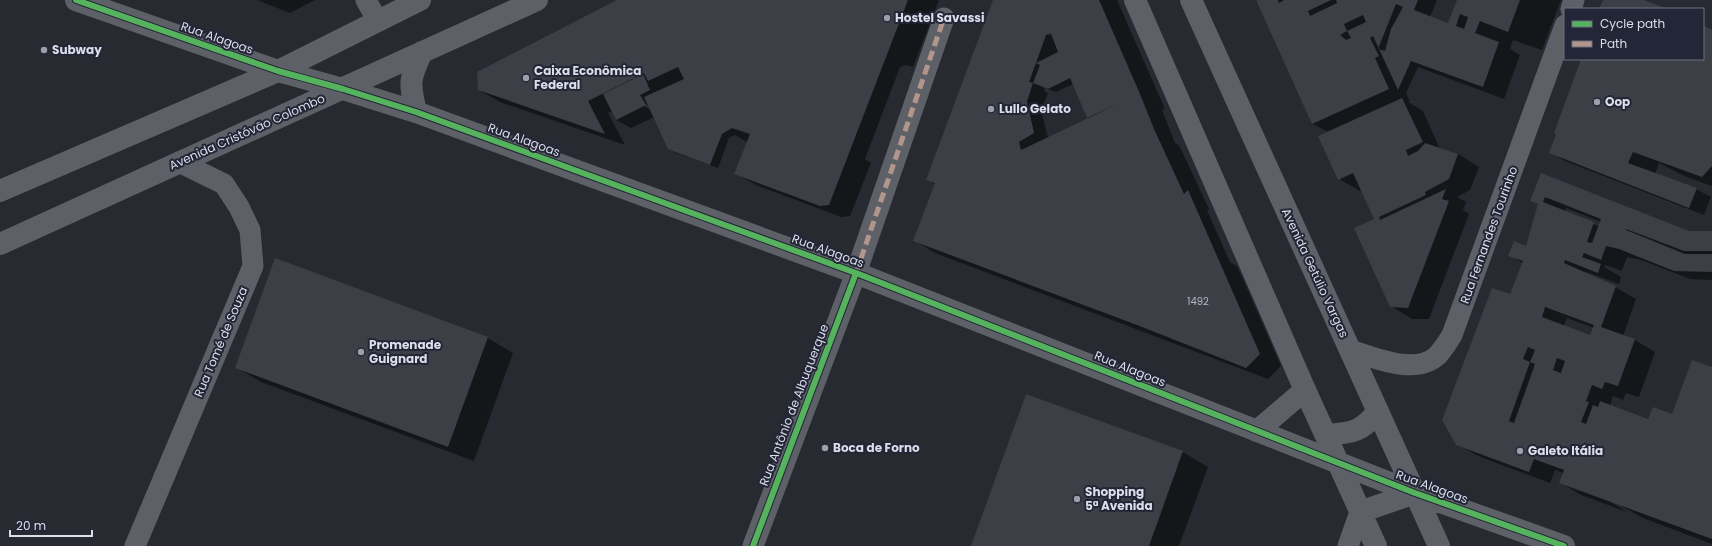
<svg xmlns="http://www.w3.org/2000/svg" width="1712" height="546" viewBox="0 0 1712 546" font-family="Poppins,sans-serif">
	<rect width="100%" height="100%" fill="#282a32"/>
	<path fill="#0007" fill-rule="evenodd" d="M257,0H315L290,13Z
		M620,0H939L913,67L906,65L900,67L865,159L871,163L850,216L841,217L756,185L735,173L747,142L735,135L729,138L718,168L677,153L669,148L654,117L631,128L616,120L612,111L608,113L625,145L500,102L479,90ZM642,102L649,106V109L641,104Z
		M994,0H1117L1165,109L1162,110L1175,143L1179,145L1209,209L1207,210L1230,262L1237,266L1281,366L1268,379L935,253L914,240L935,184L928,179ZM1073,84L1088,117L1090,118L1048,138L1041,110L1048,93L1044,91L1045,88L1056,92Z
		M1257,0H1283L1285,2V0H1437L1430,17L1454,26L1458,0H1561L1542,50L1513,40L1510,49L1520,55L1504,99L1418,67L1406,93L1410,101L1408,102L1423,111L1440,149L1458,154L1479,167L1470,190L1457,197L1466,202L1463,210L1469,214L1429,319H1412L1391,306L1375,220L1362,190L1360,191L1339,179L1328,132L1313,124Z
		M1703,26L1712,31V186L1684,176L1659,163L1655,174L1696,189L1711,197L1704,215L1565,161L1550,152L1582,59H1703Z
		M1541,174L1689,232L1712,231V280L1690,279L1641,260L1627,257L1622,271L1605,265L1604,267L1621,277L1619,284L1586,272L1585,274L1615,287L1636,299L1623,336L1635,340L1655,352L1639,397L1626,393L1623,400L1613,396L1610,406L1648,420L1672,415L1712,368V544L1643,518L1612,501L1611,502L1627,512L1581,495L1560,482L1563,473L1555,470L1550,483L1478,456L1457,444L1523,263L1509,255L1527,247L1539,205L1531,200ZM1566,208L1601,222L1600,227L1564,212ZM1567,318L1594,328L1591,337L1563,327Z
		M488,338L513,353L474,461L261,382L236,367Z
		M1027,395L1183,452L1208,467L1179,546H972Z"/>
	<path fill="#3d3f47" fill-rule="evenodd" d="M617,0H908L829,205L820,206L734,174L750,134L732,128L722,134L710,165L668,149L644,97L684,79L678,67L648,81L644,73L588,101L605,134L478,90L477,72Z
		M993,0H1099L1140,94L1154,129L1184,194L1188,190L1260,354L1246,368L1137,325L913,241L935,183L926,180ZM1051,34L1058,52L1036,63L1046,35ZM1036,63L1040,65L1033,83L1048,89L1070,78L1087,118L1118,104L1021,150L1019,142L1034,133L1027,101L1033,83L1029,82Z
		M1256,0H1278L1279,3L1284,0H1331L1308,11L1310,16L1337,3L1336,0H1418L1414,10L1448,23L1457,0H1520L1508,32L1480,21L1475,33L1499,42L1483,87L1411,61L1398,90L1373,36L1370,38L1379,56L1375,58L1389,89L1312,124ZM1396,4L1403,7L1391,29L1385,51L1378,49ZM1460,14L1468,17L1464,29L1456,26ZM1363,15L1366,22L1347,31L1351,38L1346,40L1340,35L1347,31L1344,24Z
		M1603,0H1644L1667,9H1599Z
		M1703,25L1712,30V166L1702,177L1633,152L1628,163L1697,188L1689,208L1549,153L1556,134L1554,133L1581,59H1703Z
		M643,74L650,90L640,95L646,105L616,120L603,94Z
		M1402,98L1423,142L1406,150L1408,156L1418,151L1425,143L1458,154L1449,179L1425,192L1426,195L1379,217L1380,220L1446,189L1442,199L1449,201L1408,308L1390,307L1354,228L1374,219L1353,173L1338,180L1318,136Z
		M1541,173L1689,231H1712V251H1684L1626,229V230L1685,254H1712V272L1674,271L1619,249L1606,246L1601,260L1584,253L1582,257L1601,264L1598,273L1565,260L1564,263L1616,286L1601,327L1635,339L1618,386L1605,382L1602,389L1592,385L1586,401L1589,402L1581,422L1586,424L1593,405L1598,407L1600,401L1648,419L1653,407L1672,414L1692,360L1712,367V539L1559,483L1564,470L1534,459L1529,472L1456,445L1442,420L1492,288L1510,294L1523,261L1508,256L1514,241L1526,246L1538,204L1530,201ZM1545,197L1601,219L1592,243L1587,242L1594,222L1543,202ZM1545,307L1594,325L1590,335L1542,317ZM1528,347L1535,350L1530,362L1535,364L1514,423L1509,421L1530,362L1523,359ZM1557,358L1565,361L1561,373L1553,370Z
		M275,258L488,337L448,447L235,368Z
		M1026,394L1183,451L1149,546H971Z"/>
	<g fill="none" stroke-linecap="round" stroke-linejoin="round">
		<path stroke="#5e6067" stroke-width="21" d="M366,0L377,20
			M1571,9L1574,0
			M1350,350C1375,358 1416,376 1438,355C1443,349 1448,342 1452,335L1565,25
			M135,546L253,266L250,230L239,207L224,184L179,162
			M753,546L856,273L944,18
			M1348,546L1360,512"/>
		<path stroke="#5e6067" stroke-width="22" d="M76,0L278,71L343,89L416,112L856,273L1415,493L1564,546
			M1135,0L1305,390L1376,546
			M1191,0L1439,546
			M416,112C409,83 409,79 422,52
			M0,191L278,71L420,0
			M0,244L537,0
			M1257,431L1305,390
			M1326,435C1352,433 1362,432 1378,411
			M1360,512L1415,493"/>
		<path stroke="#b2968c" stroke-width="5" stroke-dasharray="10 5" stroke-linecap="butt" d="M856,273L944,18"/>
		<defs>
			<path id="cycleway" d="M76,0L278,71L343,89L416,112L856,273L1415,493L1564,546
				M753,546L856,273"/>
		</defs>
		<use href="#cycleway" stroke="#232637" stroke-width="8"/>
		<use href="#cycleway" stroke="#56b35d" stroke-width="6"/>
	</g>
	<g fill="#9c9ea9" stroke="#232637" stroke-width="1.5">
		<circle cx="887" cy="18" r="4"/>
		<circle cx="44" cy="50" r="4"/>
		<circle cx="526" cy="78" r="4"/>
		<circle cx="1597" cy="102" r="4"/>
		<circle cx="991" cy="109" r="4"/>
		<circle cx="361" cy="352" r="4"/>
		<circle cx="825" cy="448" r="4"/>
		<circle cx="1520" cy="451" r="4"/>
		<circle cx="1077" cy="499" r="4"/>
	</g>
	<g text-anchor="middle" stroke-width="4" stroke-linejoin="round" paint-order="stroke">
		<g font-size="10" fill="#b4b6c0">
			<text x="1198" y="305">1492</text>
		</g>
		<g font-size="12" font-weight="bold" fill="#dbdde9" stroke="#232637" text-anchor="start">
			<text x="895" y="22">Hostel Savassi</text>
			<text x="52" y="54">Subway</text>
			<text x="534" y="75">Caixa Econômica<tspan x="534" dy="14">Federal</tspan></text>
			<text x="1605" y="106">Oop</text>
			<text x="999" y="113">Lullo Gelato</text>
			<text x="369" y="349">Promenade<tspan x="369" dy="14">Guignard</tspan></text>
			<text x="833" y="452">Boca de Forno</text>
			<text x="1528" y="455">Galeto Itália</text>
			<text x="1085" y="496">Shopping<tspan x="1085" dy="14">5ª Avenida</tspan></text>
		</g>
		<g font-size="12" fill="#dbdde9" stroke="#232637">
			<text transform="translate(217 38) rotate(19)" y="4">Rua Alagoas</text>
			<text transform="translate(247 132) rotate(-24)" y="4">Avenida Cristóvão Colombo</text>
			<text transform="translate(524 140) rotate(20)" y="4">Rua Alagoas</text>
			<text transform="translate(1489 235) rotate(-70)" y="4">Rua Fernandes Tourinho</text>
			<text transform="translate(828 251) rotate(20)" y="4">Rua Alagoas</text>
			<text transform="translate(1315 273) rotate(65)" y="4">Avenida Getúlio Vargas</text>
			<text transform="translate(221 342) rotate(-67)" y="4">Rua Tomé de Souza</text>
			<text transform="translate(1130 369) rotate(22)" y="4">Rua Alagoas</text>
			<text transform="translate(794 405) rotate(-69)" y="4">Rua Antônio de Albuquerque</text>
			<text transform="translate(1432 487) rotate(20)" y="4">Rua Alagoas</text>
		</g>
	</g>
	<rect x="1564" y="8" width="140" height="52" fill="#232637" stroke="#6d6f7e"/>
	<rect x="1572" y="21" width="20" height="6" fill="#56b35d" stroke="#6d6f7e"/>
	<text x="1600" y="28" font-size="12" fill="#dbdde9">Cycle path</text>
	<rect x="1572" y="41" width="20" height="6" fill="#b2968c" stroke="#6d6f7e"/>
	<text x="1600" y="48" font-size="12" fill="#dbdde9">Path</text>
	<path d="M10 530v6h82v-6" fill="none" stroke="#dbdde9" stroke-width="2"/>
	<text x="16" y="530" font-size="12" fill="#dbdde9" stroke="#232637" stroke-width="3" paint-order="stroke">20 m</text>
</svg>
